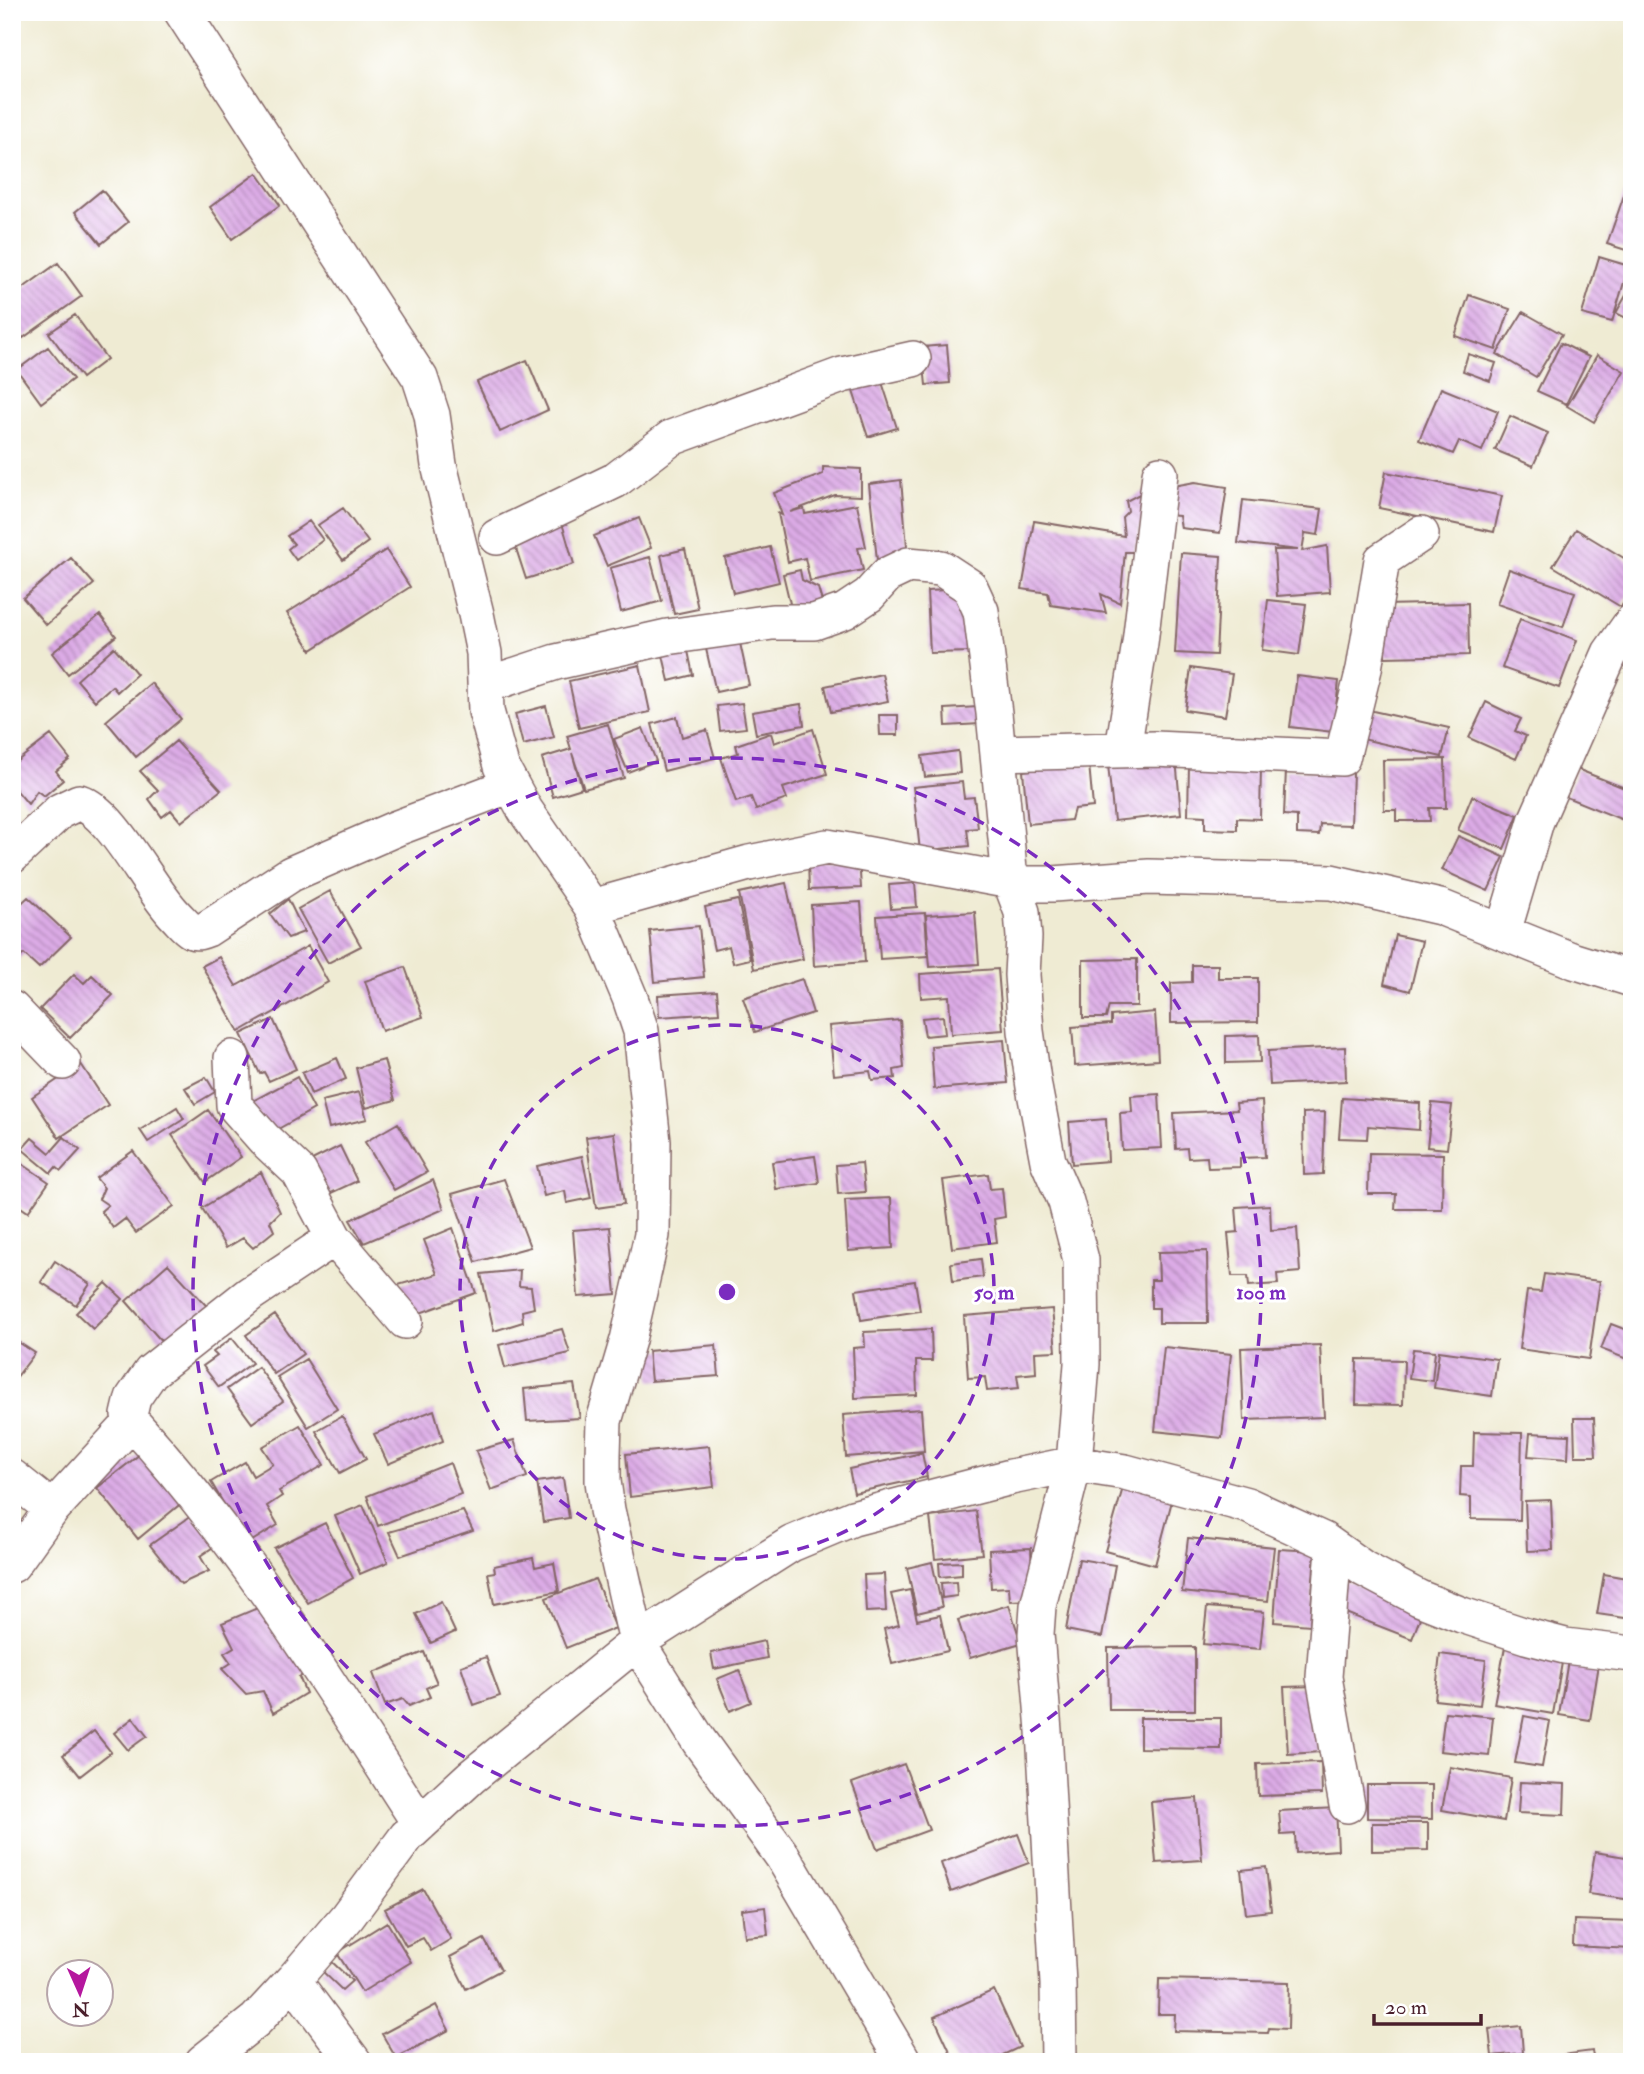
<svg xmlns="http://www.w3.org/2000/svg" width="1644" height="2074" viewBox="0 0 1644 2074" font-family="'IM FELL Double Pica',serif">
	<defs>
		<pattern id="building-back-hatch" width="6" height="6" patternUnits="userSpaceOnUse" patternTransform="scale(1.75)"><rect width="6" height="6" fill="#dcabe6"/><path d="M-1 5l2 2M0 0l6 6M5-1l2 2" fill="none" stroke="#b48bbb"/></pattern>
	</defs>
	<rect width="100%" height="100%" fill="#fff"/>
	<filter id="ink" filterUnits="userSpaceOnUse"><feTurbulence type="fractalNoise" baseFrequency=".0143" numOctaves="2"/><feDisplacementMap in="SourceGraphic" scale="14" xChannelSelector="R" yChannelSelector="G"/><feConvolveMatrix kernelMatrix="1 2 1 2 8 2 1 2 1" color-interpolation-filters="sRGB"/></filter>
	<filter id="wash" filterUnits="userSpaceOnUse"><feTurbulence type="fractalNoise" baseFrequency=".00686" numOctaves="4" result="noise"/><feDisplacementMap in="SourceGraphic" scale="28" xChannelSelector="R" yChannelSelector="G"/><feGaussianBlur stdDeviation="1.57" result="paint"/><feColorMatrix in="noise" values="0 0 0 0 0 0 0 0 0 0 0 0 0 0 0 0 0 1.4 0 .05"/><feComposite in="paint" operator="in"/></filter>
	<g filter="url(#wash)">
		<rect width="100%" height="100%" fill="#efebd3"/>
		<g id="blocks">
			<path fill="url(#building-back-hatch)" d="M257,173L280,205L232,239L210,207Z
				M1629,181L1632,182V252L1607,244Z
				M102,190L128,222L101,244L75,212Z
				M1599,257L1629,266L1612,322L1582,314Z
				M58,263L82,296L23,338L12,322V296Z
				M1632,285V321L1616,313Z
				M1469,295L1510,309L1496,350L1455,336Z
				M1523,312L1562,334L1536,377L1497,354Z
				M75,315L107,359L82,378L49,333Z
				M1561,343L1589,357L1566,404L1537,391Z
				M947,345L950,383L926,385L922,347Z
				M48,347L73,379L41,403L17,370Z
				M1468,354L1496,363L1490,381L1463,371Z
				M1597,355L1624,371L1594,422L1567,406Z
				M527,360L548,410L500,432L477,382Z
				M880,376L897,428L868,437L851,385Z
				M1441,388L1498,411L1482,451L1459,441L1453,454L1419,440Z
				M1510,416L1548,433L1533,466L1495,450Z
				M823,467L861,469V496L835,495L790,512L804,508L805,514L857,504L866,547L858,548L863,570L810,581L805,558L788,562L778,513L782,515L774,493L823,474Z
				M1386,472L1502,496L1494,532L1379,508Z
				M901,480L908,557L877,560L869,484Z
				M1195,482L1227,487L1220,533L1181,528L1179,516L1167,515L1162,488Z
				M1151,488L1134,552H1125L1120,603L1101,594L1106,613L1051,605L1048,593L1022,589L1034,521L1124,536L1122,517L1128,511L1126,501Z
				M1243,500L1322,509L1318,535L1305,533L1302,551L1327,546L1330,592L1277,596L1274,550H1298L1238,543Z
				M343,508L368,542L343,560L318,525Z
				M560,516L574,564L526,579L511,533Z
				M639,518L651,548L607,566L594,536Z
				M309,521L323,540L296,560L288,549L294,544L287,536Z
				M1576,529L1632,563V589L1621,607L1553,566Z
				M770,547L779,582L733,593L725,558Z
				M685,549L698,609L674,614L661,555Z
				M386,550L410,587L311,650L287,613Z
				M1181,553L1221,556L1216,655L1175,653Z
				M650,557L662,601L621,612L610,568Z
				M71,558L94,584L46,625L23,598Z
				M1509,569L1575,592L1563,627L1497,604Z
				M800,570L802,580L818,588L823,605L792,612L783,574Z
				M970,589L972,652L930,653L927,591Z
				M1268,600L1306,604L1299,655L1262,650Z
				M1468,603L1469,655L1385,657L1384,605Z
				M100,615L116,636L68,674L52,653Z
				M1520,619L1577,640L1559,688L1502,668Z
				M737,629L749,685L716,692L703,636Z
				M686,641L693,675L669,681L661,647Z
				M114,647L137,674L117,692L112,686L95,701L77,680Z
				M640,665L650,712L579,728L569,681Z
				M1191,668L1232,674L1225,716L1185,710Z
				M882,674L888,701L831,712L825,686Z
				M1297,676L1339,681L1333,732L1290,727Z
				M151,683L181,719L136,757L106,721Z
				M1486,702L1521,719L1515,731L1526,736L1516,759L1469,738Z
				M742,703L746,728L720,731L717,706Z
				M801,704L804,725L756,734L752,712Z
				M546,706L554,737L523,745L515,714Z
				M978,707L980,724L946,726L945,709Z
				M1364,709L1449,728L1442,757L1358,738Z
				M879,715H898V735H880Z
				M677,717L682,737L707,730L715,758L664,771L652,724Z
				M608,724L624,778L584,789L572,753L582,788L553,797L542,758L571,749L567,736Z
				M643,728L656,761L628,772L614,739Z
				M813,729L827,774L783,788L787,799L756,810L751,797L736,802L721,758L738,753L736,745L771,733L774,743Z
				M51,735L70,759L56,771L63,780L44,796L37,791L28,804L12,785V765Z
				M176,741L221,790L181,822L171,810L162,817L149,799L158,790L140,771Z
				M958,751L960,773L925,777L922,756Z
				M1176,759L1181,814L1114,821L1108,765Z
				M1445,759L1446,808H1429L1430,821H1396V810H1384L1383,760Z
				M1089,764L1093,807L1074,809L1071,820L1028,824L1023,771Z
				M1189,765L1261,766L1260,819L1237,818V830L1205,829V816L1188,815Z
				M1577,769L1632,791V799L1623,820L1566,797Z
				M1286,770L1353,773L1351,825L1320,824L1319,835L1297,834V816L1284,815Z
				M962,782L964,798L974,797L978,828L967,829L969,846L920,851L913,787Z
				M1472,796L1518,815L1504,849L1458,830Z
				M1458,836L1504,857L1488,891L1442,870Z
				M859,858L861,888L809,890L808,861Z
				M786,883L803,959L754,969L739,893Z
				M915,883L917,907L891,909L889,885Z
				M330,891L361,946L328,963L298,909Z
				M28,897L71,937L39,968L24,954L12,964V912Z
				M288,899L304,932L288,938L270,914Z
				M738,900L750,959L733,963L729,946L714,950L705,907Z
				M861,902L865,962L814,966L811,905Z
				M975,912L979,964L930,967L926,915Z
				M925,913L928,956L880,959L877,916Z
				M699,926L704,977L655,982L650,931Z
				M1395,935L1422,941L1410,991L1384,984Z
				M308,946L328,982L239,1032L202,966L219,957L236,986Z
				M1137,959V1006H1109L1106,1018H1083V960Z
				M1192,965H1218V978H1258V1022L1171,1023V983L1192,982Z
				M405,967L423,1017L382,1031L365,981Z
				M998,969L1003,1030L951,1034L949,996L921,998L920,974Z
				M74,974L84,983L92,975L113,995L70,1038L40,1009Z
				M802,979L813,1013L755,1032L743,998Z
				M717,991L719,1013L659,1017L658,995Z
				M1155,1012L1158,1060L1075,1066L1072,1027L1111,1024V1016Z
				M943,1016L945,1034L925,1036L922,1018Z
				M273,1019L296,1069L269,1081L264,1072L260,1074L241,1034Z
				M900,1020L904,1068L894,1070L895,1078L872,1080L870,1071L834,1075L829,1026Z
				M1259,1035L1260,1062L1226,1063V1036Z
				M1004,1040L1008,1083L934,1089L931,1046Z
				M1345,1047L1346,1081L1270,1085L1268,1051Z
				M337,1058L346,1079L311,1094L302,1073Z
				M384,1060L395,1100L366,1108L356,1068Z
				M81,1064L108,1105L59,1138L32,1097Z
				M206,1077L215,1092L195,1104L185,1088Z
				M297,1077L314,1109L269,1134L251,1102Z
				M359,1092L367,1119L329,1128L322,1101Z
				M1159,1094L1162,1148L1122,1150L1120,1113L1132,1112L1131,1096Z
				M1342,1098L1420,1103L1419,1130L1368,1126L1367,1139L1339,1138Z
				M1262,1101L1265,1157L1240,1158V1167L1208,1168L1207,1157L1188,1158L1187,1148L1176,1149L1174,1113L1237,1110L1236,1103Z
				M1432,1103L1452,1105L1447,1149L1427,1147Z
				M177,1107L184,1119L148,1142L140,1130Z
				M208,1110L241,1157L205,1182L172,1135Z
				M1325,1112L1323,1174L1304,1175L1303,1113Z
				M1106,1119L1108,1161L1072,1164L1069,1122Z
				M398,1123L427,1172L394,1190L365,1142Z
				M614,1133L624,1204L596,1208L586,1137Z
				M64,1137L80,1150L61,1171L56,1167L51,1173L22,1149L32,1138L50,1153Z
				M340,1146L357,1181L329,1194L312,1160Z
				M133,1151L174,1206L136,1233L125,1219L113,1228L101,1211L108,1205L99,1199L104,1188L96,1178Z
				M1369,1153L1443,1154L1442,1209H1395L1396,1194H1368Z
				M582,1156L591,1198L567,1203L565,1191L544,1196L537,1166Z
				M815,1156L819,1183L776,1189L772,1162Z
				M12,1157L49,1182L28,1212L12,1201Z
				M862,1163L865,1192L838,1194L836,1165Z
				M261,1172L280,1212L270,1222L274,1231L253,1248L243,1238L226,1248L202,1208Z
				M988,1174L990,1189L1002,1188L1005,1217L994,1219L997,1242L952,1248L943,1180Z
				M504,1179L530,1247L476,1262L452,1194Z
				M433,1180L444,1209L364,1243L350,1220Z
				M891,1198L893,1248L848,1251L845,1200Z
				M1270,1205L1271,1230L1297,1228L1300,1272L1277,1274L1278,1284L1249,1286L1248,1276H1232L1228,1233L1238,1232L1236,1207Z
				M610,1227L616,1294L578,1297L573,1230Z
				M453,1228L476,1293L417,1314L398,1285L437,1274L424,1240Z
				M1207,1251L1208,1323H1159V1308H1151V1280H1159L1158,1252Z
				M981,1259L983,1277L953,1281L951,1263Z
				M55,1261L90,1284L76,1305L41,1282Z
				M168,1264L214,1314L171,1352L126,1301Z
				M520,1270L519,1286L531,1287L534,1308L522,1311L523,1322L494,1331L481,1274Z
				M1544,1274L1600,1281L1589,1359L1519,1349L1527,1291L1541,1292Z
				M915,1281L920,1311L861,1320L856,1290Z
				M106,1283L123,1299L93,1329L76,1313Z
				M1052,1309L1056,1351L1035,1352L1036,1373L1017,1375L1019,1388L987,1391L985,1377L968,1378L964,1316Z
				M275,1315L303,1354L274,1374L246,1335Z
				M1611,1324L1632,1332V1361L1601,1349Z
				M562,1329L570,1353L505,1368L499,1345Z
				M931,1329L932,1361H916L917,1395L855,1398L853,1348L865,1347L864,1332Z
				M12,1338L35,1353L12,1383Z
				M232,1338L252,1363L219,1387L203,1366L217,1356L213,1352Z
				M716,1345L719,1376L651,1381L648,1351Z
				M1320,1345L1324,1417L1244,1420L1241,1348Z
				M1164,1347L1231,1354L1222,1438L1155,1431Z
				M1413,1349L1435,1351L1432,1381L1409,1378Z
				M1439,1351L1497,1359L1492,1396L1434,1388Z
				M306,1359L337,1409L308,1427L277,1377Z
				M1357,1359L1404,1360L1403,1405L1356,1404Z
				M258,1367L283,1401L252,1423L227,1389Z
				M574,1384L580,1418L527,1421L524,1389Z
				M921,1409L924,1451L846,1457L843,1415Z
				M434,1410L443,1441L388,1464L374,1434Z
				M342,1416L366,1459L340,1473L316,1431Z
				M1574,1418H1594L1596,1456H1575Z
				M300,1425L324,1465L279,1491L282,1496L267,1506L278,1525L247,1544L211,1482L245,1462L253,1476L273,1464L262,1447Z
				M1474,1432L1522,1433L1520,1520L1471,1519V1497L1460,1496L1461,1466H1473Z
				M1530,1433L1569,1435L1568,1459L1528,1456Z
				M514,1440L527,1477L491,1490L476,1451Z
				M709,1446L714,1487L630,1497L626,1454Z
				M144,1451L184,1501L138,1539L97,1488Z
				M922,1453L927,1477L854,1493L849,1469Z
				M450,1463L461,1494L378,1526L367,1496Z
				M563,1478L569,1518L543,1522L537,1482Z
				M1124,1484L1173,1497L1155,1565L1105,1551Z
				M1551,1500L1553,1550L1527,1551L1525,1501Z
				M363,1505L388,1562L360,1574L335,1516Z
				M463,1511L473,1531L400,1556L389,1532Z
				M976,1511L982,1554L935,1559L930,1517Z
				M191,1516L219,1543L200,1556L209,1571L181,1584L150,1545Z
				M325,1523L353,1578L308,1603L274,1548Z
				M1188,1538L1274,1547L1268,1601L1182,1592Z
				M1031,1548L1033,1600L1010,1601L1009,1587L991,1588L989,1550Z
				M1279,1549L1315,1551L1310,1625L1274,1622Z
				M533,1558L535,1567L554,1563L559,1591L494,1604L488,1573L495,1572L494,1566Z
				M1079,1559L1115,1565L1102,1637L1066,1630Z
				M932,1562L942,1607L917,1613L907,1568Z
				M962,1562V1575L940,1577L939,1563Z
				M884,1574L886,1611L866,1612L864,1575Z
				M1604,1574L1632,1579V1619L1597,1614Z
				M595,1579L616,1628L566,1648L546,1598Z
				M1341,1579L1423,1610L1412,1639L1330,1607Z
				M956,1582L957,1596L942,1598L941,1583Z
				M910,1590L917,1620L940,1615L948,1651L892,1664L884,1629L899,1625L891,1594Z
				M441,1602L455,1632L431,1643L416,1614Z
				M267,1604L309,1672L299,1677L306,1693L273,1713L263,1691L246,1694L222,1669L231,1663L224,1653L234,1647L222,1623Z
				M1009,1605L1021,1643L970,1658L958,1620Z
				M1207,1607L1264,1612L1260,1649L1203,1644Z
				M764,1641L767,1658L714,1669L711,1653Z
				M1195,1647V1710H1109L1108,1648Z
				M1505,1647L1563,1657L1553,1714L1494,1704Z
				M424,1652L437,1683L426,1688L430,1697L409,1706L403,1699L385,1705L373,1673Z
				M1440,1654L1486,1660L1480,1705L1435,1700Z
				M1569,1654L1600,1658L1590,1720L1559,1715Z
				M486,1657L500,1696L474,1705L461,1666Z
				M739,1670L751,1702L730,1711L717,1679Z
				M1316,1686L1321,1752L1288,1754L1284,1687Z
				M1445,1712L1493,1717L1489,1756L1440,1751Z
				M1524,1716L1550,1721L1542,1767L1515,1763Z
				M133,1718L147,1736L128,1750L114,1733Z
				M1140,1718H1221V1749L1140,1748Z
				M94,1731L111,1752L80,1776L63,1755Z
				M1321,1762L1322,1794L1258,1796L1257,1764Z
				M904,1764L929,1830L877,1849L852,1783Z
				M1450,1767L1511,1778L1504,1821L1442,1810Z
				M1520,1782L1565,1784L1564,1815L1518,1813Z
				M1367,1785H1432V1819L1367,1818Z
				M1197,1798L1202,1860L1156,1863L1151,1802Z
				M1336,1808L1338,1850L1296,1853L1295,1834L1281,1835L1279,1811Z
				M1372,1823H1428V1850L1372,1851Z
				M1018,1834L1029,1863L951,1892L941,1863Z
				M1595,1852L1632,1858V1900L1588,1894Z
				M1266,1867L1271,1911L1246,1914L1241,1870Z
				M423,1889L451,1939L431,1951L423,1938L406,1946L385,1909Z
				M765,1907L768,1935L745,1937L742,1910Z
				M1574,1920L1632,1922V1949L1573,1946Z
				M387,1922L411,1962L362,1992L337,1953Z
				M484,1939L501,1970L466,1989L450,1957Z
				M330,1960L352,1981L342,1990L321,1970Z
				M1159,1979L1289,1982L1288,2029L1269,2028L1268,2033L1174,2031L1175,2014H1158Z
				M994,1990L1020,2047L988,2062H955L934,2017Z
				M436,2005L449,2030L396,2058L382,2034Z
				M1521,2026L1523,2053L1492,2056L1489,2029Z
				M1592,2051L1594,2062H1532L1531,2059Z"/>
		</g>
	</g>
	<g filter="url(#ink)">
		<use href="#blocks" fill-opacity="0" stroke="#846666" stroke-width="2"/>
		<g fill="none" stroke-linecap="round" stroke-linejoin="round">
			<defs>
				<path id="street" d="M182,12L420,378L432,415L439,465L476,614L484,653L486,711L501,766L525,810L592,907L630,998L641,1031L653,1142L652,1235L628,1340L604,1421L603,1455V1481L607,1510L637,1642L699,1741L783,1857L904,2062
					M497,537L616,480L671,438L842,375L913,359
					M486,685L556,662L667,637L772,622H814L845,611L869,595L887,575L908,565L941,568L970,587L981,611L994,713L1010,880L1022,912L1024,937L1022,975L1026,1031L1034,1087L1048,1161L1066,1202L1081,1260L1082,1364L1074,1464L1038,1606L1036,1634L1044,1731L1058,1984L1059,2062
					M1123,749L1140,643L1160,474
					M998,753L1155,749L1342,758L1364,669L1382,560L1421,534
					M12,856L60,811L79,802C114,813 148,888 176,916C181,921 186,928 192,931C197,933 202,931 207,929L291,874L397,828L511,785
					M592,907L749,863L827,847L1027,884H1053L1149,877L1331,882L1440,907L1574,961L1632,979
					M1503,932L1536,821L1610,653L1632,622
					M12,1009L63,1062
					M232,1058L234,1105L264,1139L299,1172L334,1238L405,1321
					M334,1238L250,1294L151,1372L133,1398L129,1415L132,1422C244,1545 330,1685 420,1824
					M12,1477L52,1509L132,1422
					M1334,1548L1324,1677L1347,1805
					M12,1565L52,1509
					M293,1980L354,2062
					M203,2062L256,2020L293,1980L347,1917L407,1836L471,1777L637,1642L791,1544L853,1518L1011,1477L1074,1464L1125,1472L1247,1505L1323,1540L1364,1569L1419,1598L1462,1615L1526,1636L1565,1646L1632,1654"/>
			</defs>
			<use href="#street" stroke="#846666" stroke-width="38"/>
			<use href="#street" stroke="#fff" stroke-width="35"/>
		</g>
	</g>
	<g fill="none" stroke="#7b2cbf" stroke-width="3.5" stroke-dasharray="12 9">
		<circle cx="727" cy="1292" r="267"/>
		<circle cx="727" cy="1292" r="534"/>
	</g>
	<circle cx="727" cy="1292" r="10" fill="#7b2cbf" stroke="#fff" stroke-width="3.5"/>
	<g font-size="21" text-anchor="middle" font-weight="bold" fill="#7b2cbf" stroke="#fff" stroke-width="6" stroke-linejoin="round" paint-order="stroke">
		<text x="994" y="1299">50 m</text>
		<text x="1261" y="1299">100 m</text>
	</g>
	<rect width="1644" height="2074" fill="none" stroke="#fff" stroke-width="42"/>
	<g transform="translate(80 1993) rotate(177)"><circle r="33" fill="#ffffff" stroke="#b7a5aa" stroke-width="2"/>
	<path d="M0-5L12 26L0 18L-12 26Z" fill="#b5179e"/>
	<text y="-10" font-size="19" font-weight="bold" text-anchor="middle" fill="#4a1f2b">N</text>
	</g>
	<path d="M1374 2014v10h107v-10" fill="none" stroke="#4a1f2b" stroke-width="3.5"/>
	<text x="1385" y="2014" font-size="21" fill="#4a1f2b" stroke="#ffffff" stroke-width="5" paint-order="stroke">20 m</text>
</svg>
